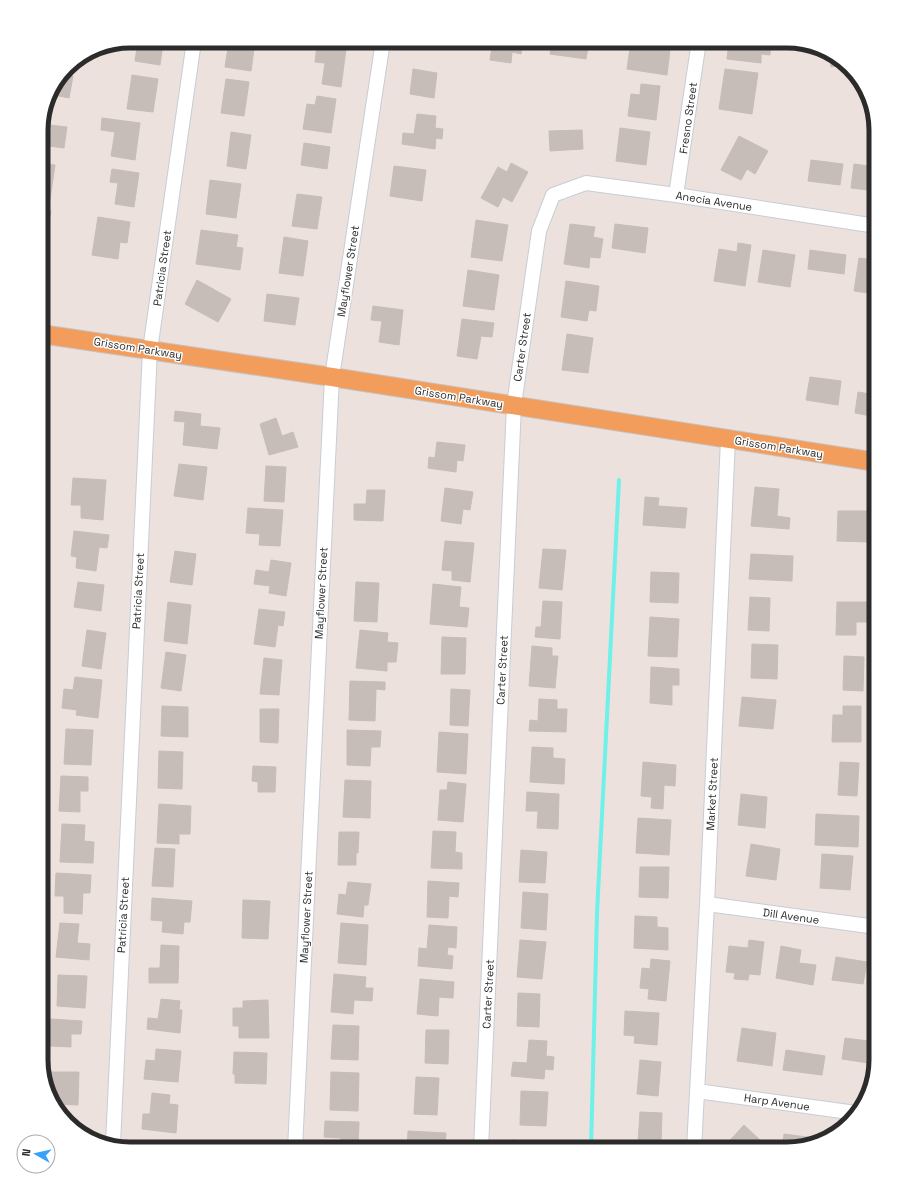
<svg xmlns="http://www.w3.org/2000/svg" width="917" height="1190" viewBox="0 0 917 1190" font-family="'Space Grotesk',sans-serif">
	<rect width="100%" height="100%" fill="#ede1dd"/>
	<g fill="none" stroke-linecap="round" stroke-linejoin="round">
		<path stroke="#6ef1e8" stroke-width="4" d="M591,1149L597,913L619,480"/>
	</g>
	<path fill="#c6bdb9" stroke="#c9bcb7" d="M138,41H156L155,43L163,44L160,65L135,61Z
		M229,41H255L251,71L225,67Z
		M493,41H523L521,54L512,52L511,63L490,60Z
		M552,41H581L589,42L586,59L550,54Z
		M631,41H671L667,75L627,69Z
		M729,41H771L770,55L761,54V63L727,59Z
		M317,45L346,49L341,87L322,84L325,63L315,62Z
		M828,52L831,53L844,64L831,67Z
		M68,67L67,75L73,76L69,98L49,94L50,91Z
		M413,69L437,73L434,98L410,94Z
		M725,69L758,73L752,114L719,109Z
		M132,75L158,79L153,112L127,109Z
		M226,79L249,82L244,116L221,113Z
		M641,84L660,86L656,120L628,116L631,94L640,95Z
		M317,96L336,99L331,133L303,129L307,104L315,105Z
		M417,114L436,116L435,128L443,129L442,139L436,138L435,149L402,144L403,133L414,134Z
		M102,118L140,123L135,160L111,156L115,132L101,130Z
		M41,124L67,127L64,148L41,145Z
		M620,128L650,132L646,165L616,161Z
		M582,130L583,149L550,151L549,131Z
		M231,132L251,135L246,169L227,166Z
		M739,136L768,151L755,174L747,169L741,180L721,170Z
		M304,143L330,147L327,169L301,165Z
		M811,160L843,164L840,185L808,181Z
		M41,163L55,165L50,199L41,197Z
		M511,163L528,172L512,202L503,197L498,207L481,198L498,167L507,172Z
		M854,164L876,167V191L851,188Z
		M394,166L426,170L422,201L390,196Z
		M112,169L139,173L134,207L115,204L118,183L110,182Z
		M210,180L241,184L236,218L206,214Z
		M297,194L322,197L317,229L292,226Z
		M41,209L51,211L47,232L41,231Z
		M98,217L130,222L127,243L120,242L118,259L92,255Z
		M476,220L508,225L502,261L471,257Z
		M570,224L595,227L593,237L603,239L600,258L590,257L589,268L564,264Z
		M615,224L648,228L645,253L612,248Z
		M201,230L238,235L236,247L243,248L240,270L196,264Z
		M284,237L308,241L303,276L279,273Z
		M738,243L751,245L745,286L714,281L719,249L737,252Z
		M763,250L795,255L790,287L758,282Z
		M810,250L846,255L844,274L808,269Z
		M41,255L46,256L41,290Z
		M859,258L874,260L872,270L876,271V294L854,291Z
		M468,270L499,275L494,310L463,306Z
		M197,280L231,299L218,322L185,304Z
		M566,281L599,286L596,311L589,310L587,321L561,317Z
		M267,294L299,298L295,325L264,321Z
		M373,306L403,310L399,345L379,342L382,321L371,320Z
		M462,319L494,323L492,337L481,336L477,359L457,356Z
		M567,334L593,338L588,373L562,370Z
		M810,377L841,381L838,405L806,400Z
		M858,392L876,395V417L855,413Z
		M175,411L201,414L200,426L220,428L217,449L183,445L185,422L174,421Z
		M276,418L282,436L293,432L298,447L269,455L260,424Z
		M437,442L465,445L463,461L457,460L456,472L428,468L429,457L435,458Z
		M179,464L207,467L203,500L174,496Z
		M266,466L286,467L284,502L264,501Z
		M73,478L106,480L103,520L81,518V505H71Z
		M755,487L779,489L777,516L790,518L789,529L751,526Z
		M445,488L473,492L470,510L463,509L461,524L441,521Z
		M367,490H385L383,521L354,520V504H366Z
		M645,497L659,498L658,506L687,508L685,528L643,525Z
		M248,508L283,510L280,546L259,545L260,534L246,533Z
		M838,511H869L868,542L837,541Z
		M74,531L109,535L107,548L99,547L96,571L76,568L77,557L71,556Z
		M445,541L474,543L470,582L452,580V571L442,570Z
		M543,549L566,550L562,590L539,588Z
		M175,551L196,554L192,585L170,582Z
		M751,554L793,556L792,581L749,579Z
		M271,560L291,563L286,596L269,593L270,586L254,584L256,570L269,572Z
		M651,572L679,573L678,603L650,602Z
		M78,582L104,585L101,611L74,607Z
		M356,582L379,583L377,622L354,621Z
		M433,584L461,587L459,607L469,608L467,627L430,624Z
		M750,597L770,598L769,631L748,630Z
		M543,601L562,602L560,639L535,637L536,627H541Z
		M168,602L191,605L187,644L164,641Z
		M837,602H871L870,622H856V635H836Z
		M259,609L285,612L283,626L278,625L275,647L254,644Z
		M650,617L679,619L677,657L648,656Z
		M87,630L106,633L101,669L82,666Z
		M360,630L388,633L387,642L398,643L396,662H387V671L356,668Z
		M442,637L466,638L465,674H441Z
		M752,644L778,645L777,679L751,678Z
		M532,646L552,648V656H558L555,688L529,686Z
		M166,652L186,655L181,691L161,688Z
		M844,656L864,657L863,691L843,690Z
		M264,658L282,660L279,695L260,694Z
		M651,667L679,669V685H672V705L650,703Z
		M75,677L102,680L98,718L76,715L77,710L62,708L64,689L73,690Z
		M350,681L385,682V690L376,689L375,721L349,720Z
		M451,689L470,690L468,726L450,725Z
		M742,697L776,700L773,729L739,726Z
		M539,699L557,700V709H567L566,732L529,731L530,720L538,721Z
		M162,706L188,707V737L161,736Z
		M843,706H861V742H832L833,715H843Z
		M260,709H279L278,743L260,742Z
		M66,729L93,730L91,765L64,764Z
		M347,730L381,731L380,747H371L370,766L347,765Z
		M439,732L468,734L466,774L437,772Z
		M532,747L553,748V758L565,759L564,784L530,782Z
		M159,751L183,752L182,789L158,788Z
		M643,762L676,765L675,786L664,785L663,809L651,808L652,797L641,796Z
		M840,762L859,763L857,796L838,795Z
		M253,766L276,767L275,792H258V782L252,781Z
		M61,776L88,777V791H80V812L59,811Z
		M345,780L371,781L370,818L343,817Z
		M448,782L466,784L463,822L438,820L440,790H447Z
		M527,792L559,794L558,829L537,828L538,811H526Z
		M741,794L767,797L765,828L738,825Z
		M159,804L191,806L190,834H179V844L157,843Z
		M816,814L859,816L858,847L815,845Z
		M638,818L671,820L669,855L636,853Z
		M62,824L85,825L84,841L94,842L93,863L60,862Z
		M433,831L456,832L455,852L462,853V869L431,868Z
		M339,832H359L358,853H356V865H338Z
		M751,844L780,849L776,880L746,876Z
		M155,848L175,849L173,887L152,886Z
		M521,850L547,852L545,883L519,882Z
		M822,854L853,856L850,890L820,888Z
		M640,867H669L668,898L639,897Z
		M56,873L91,875L90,893H83L82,914L64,913V896H55Z
		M428,881L459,883L458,897L449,896L448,918L427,917Z
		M348,882L371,884L368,905H364L363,917L337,914L339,894L346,895Z
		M523,892L548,894L546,930L521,928Z
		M152,898L192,901L190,922H184L183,934L162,932L163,921L151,920Z
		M243,900L270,901L268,939L242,938Z
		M635,916L657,917V927L668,928V950L634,948Z
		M60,923L79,924L77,943L90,944L89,960L56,957Z
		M341,923L368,925L366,965L338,963Z
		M429,925L457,927L456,948L448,947L447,955L453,956L452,969L418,966L419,948L427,949Z
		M520,940L546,942L542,979L517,977Z
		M749,940L764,942L760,975L749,974L748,980L734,979L735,973L726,972L729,946L748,948Z
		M161,945L179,946L178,983H149V968H160Z
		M781,946L801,950L799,963L816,965L813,985L776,978Z
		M836,957L867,962L863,984L832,980Z
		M651,959L670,961L666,1001L648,999L649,989L640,988L642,968L650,969Z
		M334,974L366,977L365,988H373L372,1001L354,1000L353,1014L331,1012Z
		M58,975L87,976L85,1008L57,1006Z
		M420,979L454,982L453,998L439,997L438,1016L417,1014Z
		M518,993L540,994L539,1027L517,1026Z
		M161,999L180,1001L179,1010H182L180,1033L147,1029L148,1018L158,1019Z
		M268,1000L269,1038H239V1026H233V1008H243V1001Z
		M625,1011L659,1013L657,1045L634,1043L635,1036L624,1035Z
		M51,1019L82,1021L81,1034H71V1047L49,1046Z
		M333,1025L359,1026L358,1060L331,1059Z
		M742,1028L776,1033L772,1066L737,1061Z
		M426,1030H449L448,1064L425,1063Z
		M845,1038L876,1042V1060L875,1064L842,1059Z
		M529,1040L547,1041L546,1056L554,1057L553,1070L545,1069L544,1079L511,1076L513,1062L527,1063Z
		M156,1049L181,1051L178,1082L144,1079L146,1060L155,1061Z
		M786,1050L825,1056L822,1075L783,1070Z
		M234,1052L267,1053L266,1084L235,1083V1074H233Z
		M640,1060L661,1062L658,1096L637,1094Z
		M47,1072H79L78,1105L54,1104L46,1078Z
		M331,1072L359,1073L358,1111L330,1110Z
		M416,1077L439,1078L437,1115L414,1114Z
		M521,1091L548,1092L546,1126L520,1125Z
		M152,1093L170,1095L169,1104L178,1105L176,1133L142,1129L143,1114H150Z
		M640,1112L662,1113L661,1144L638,1143Z
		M325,1121L359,1122L358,1149H341V1138L324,1137Z
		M744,1125L761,1141L754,1149H722Z
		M408,1131L446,1133L445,1149H407Z
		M784,1134L814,1138V1141L787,1149H782Z
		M512,1140L536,1142V1149H511Z"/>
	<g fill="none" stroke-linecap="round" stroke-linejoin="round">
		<defs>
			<path id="minor" d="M676,195L699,41
				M707,904L876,927
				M697,1091L856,1113
				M113,1144L150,350L194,41
				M295,1149L332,377L383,41
				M481,1149L514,405L539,231L553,195L586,183L676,195L876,226
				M694,1149L707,904L728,439"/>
			<path id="major" d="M41,334L332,377L876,462"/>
		</defs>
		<use href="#minor" stroke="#c5ced5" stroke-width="16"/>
		<use href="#major" stroke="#c4c4c4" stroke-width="20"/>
		<use href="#minor" stroke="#fff" stroke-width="14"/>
		<use href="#major" stroke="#f39d5c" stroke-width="18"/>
	</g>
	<g text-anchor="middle" stroke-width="3" stroke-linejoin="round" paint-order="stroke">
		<g font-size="11" fill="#2b2b2b" stroke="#fff">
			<text transform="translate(688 118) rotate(-82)" y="4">Fresno Street</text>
			<text transform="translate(714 201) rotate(9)" y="4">Anecia Avenue</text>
			<text transform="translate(162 268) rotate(-82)" y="4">Patricia Street</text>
			<text transform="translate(348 271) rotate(-81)" y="4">Mayflower Street</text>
			<text transform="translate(522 347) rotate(-82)" y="4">Carter Street</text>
			<text transform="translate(138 348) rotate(9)" y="4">Grissom Parkway</text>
			<text transform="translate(459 397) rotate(9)" y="4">Grissom Parkway</text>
			<text transform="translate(779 447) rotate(9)" y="4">Grissom Parkway</text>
			<text transform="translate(138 591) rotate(-87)" y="4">Patricia Street</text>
			<text transform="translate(321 593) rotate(-87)" y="4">Mayflower Street</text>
			<text transform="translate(502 670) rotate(-87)" y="4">Carter Street</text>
			<text transform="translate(712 794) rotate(-87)" y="4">Market Street</text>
			<text transform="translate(123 915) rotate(-87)" y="4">Patricia Street</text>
			<text transform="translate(791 916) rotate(8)" y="4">Dill Avenue</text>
			<text transform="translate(306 917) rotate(-87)" y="4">Mayflower Street</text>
			<text transform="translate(488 994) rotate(-87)" y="4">Carter Street</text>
			<text transform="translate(777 1102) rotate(8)" y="4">Harp Avenue</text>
		</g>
	</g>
	<path d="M0 0H917V1190H0ZM130 48H787A82 82 0 0 1 869 130V1060A82 82 0 0 1 787 1142H130A82 82 0 0 1 48 1060V130A82 82 0 0 1 130 48Z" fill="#fff" fill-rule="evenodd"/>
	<path fill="none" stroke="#2b2b2b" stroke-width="5" d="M130 48H787A82 82 0 0 1 869 130V1060A82 82 0 0 1 787 1142H130A82 82 0 0 1 48 1060V130A82 82 0 0 1 130 48Z"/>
	<g transform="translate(36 1154) rotate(278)"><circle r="19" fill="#ffffff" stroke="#aaaaaa"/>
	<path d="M0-3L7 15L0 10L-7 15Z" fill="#3aa0fd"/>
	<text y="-6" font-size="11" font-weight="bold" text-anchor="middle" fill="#2b2b2b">N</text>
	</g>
</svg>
